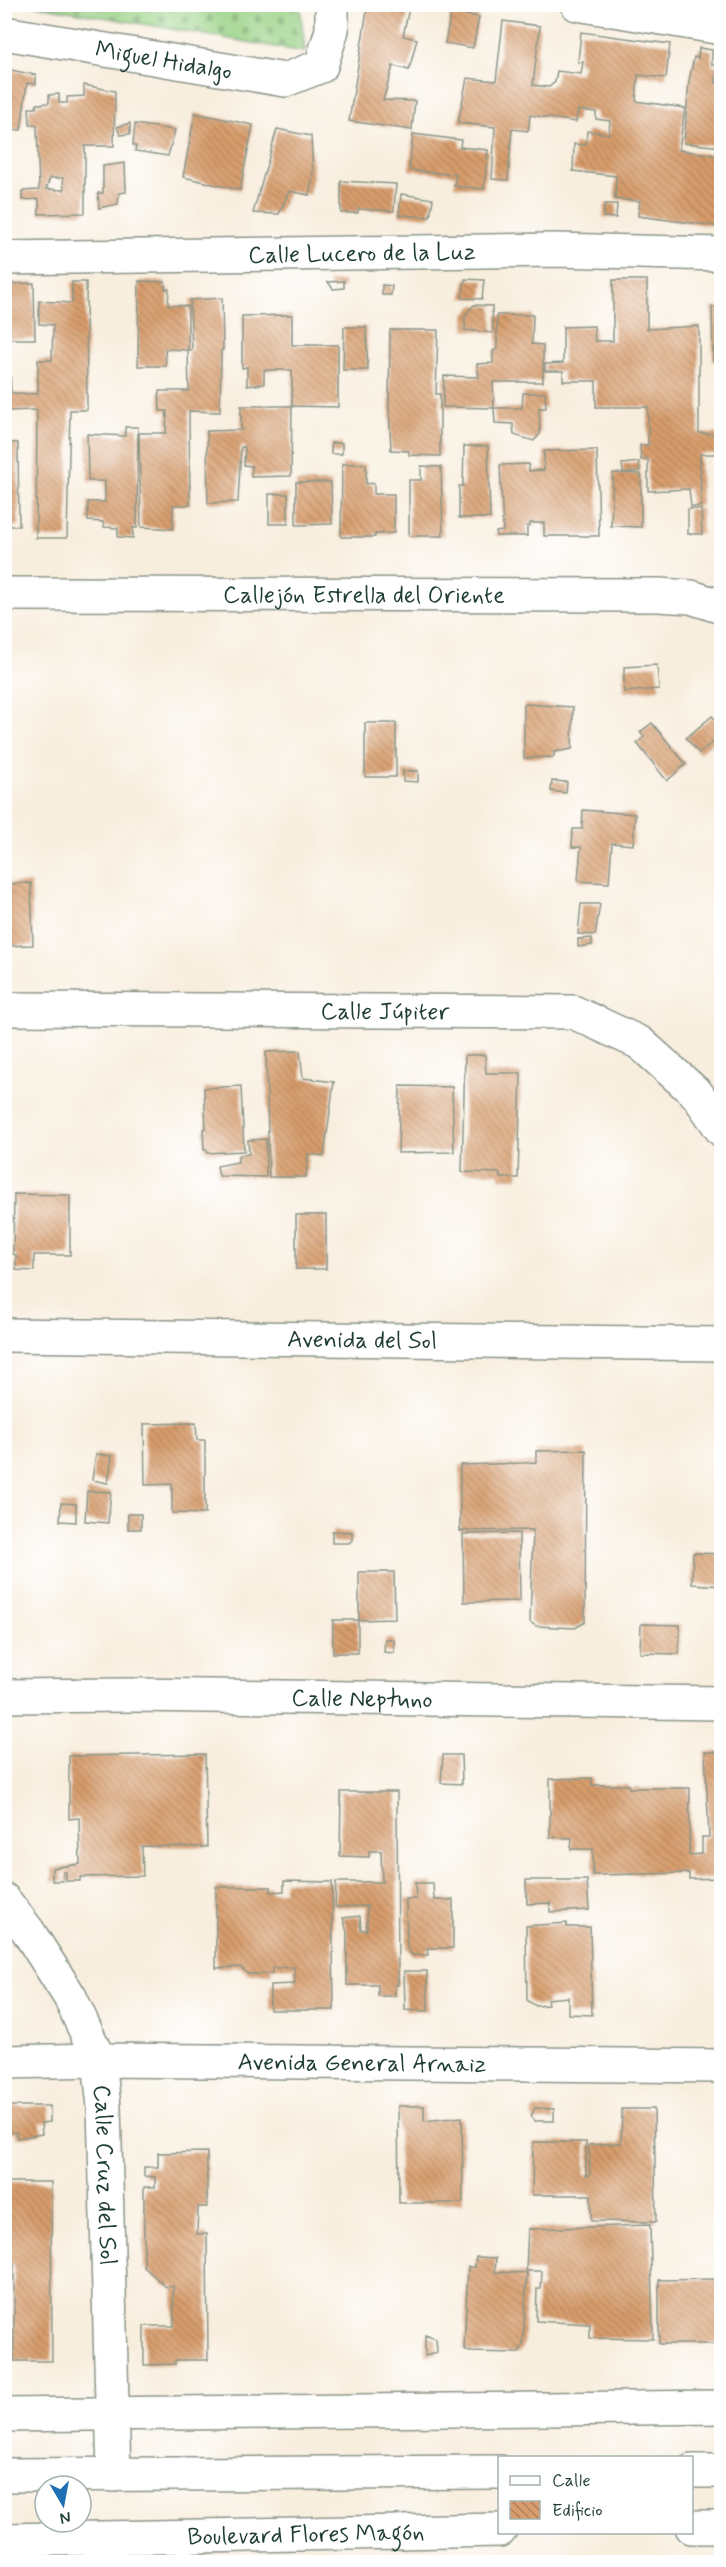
<svg xmlns="http://www.w3.org/2000/svg" width="726" height="2567" viewBox="0 0 726 2567" font-family="Mynerve,sans-serif">
	<defs>
		<pattern id="cemetery-stones" width="16" height="16" patternUnits="userSpaceOnUse" patternTransform="scale(1.5)"><rect width="16" height="16" fill="#98d184"/><path d="M2 7V4a2 2 0 0 1 4 0v3zM10 15v-3a2 2 0 0 1 4 0v3z" fill="#7bab6d"/></pattern>
		<pattern id="building-back-hatch" width="6" height="6" patternUnits="userSpaceOnUse" patternTransform="scale(1.5)"><rect width="6" height="6" fill="#d89d6c"/><path d="M-1 5l2 2M0 0l6 6M5-1l2 2" fill="none" stroke="#af815a"/></pattern>
	</defs>
	<rect width="100%" height="100%" fill="#fff"/>
	<filter id="ink" filterUnits="userSpaceOnUse"><feTurbulence type="fractalNoise" baseFrequency=".0167" numOctaves="2"/><feDisplacementMap in="SourceGraphic" scale="12" xChannelSelector="R" yChannelSelector="G"/><feConvolveMatrix kernelMatrix="1 2 1 2 8 2 1 2 1" color-interpolation-filters="sRGB"/></filter>
	<filter id="wash" filterUnits="userSpaceOnUse"><feTurbulence type="fractalNoise" baseFrequency=".008" numOctaves="4" result="noise"/><feDisplacementMap in="SourceGraphic" scale="24" xChannelSelector="R" yChannelSelector="G"/><feGaussianBlur stdDeviation="1.35" result="paint"/><feColorMatrix in="noise" values="0 0 0 0 0 0 0 0 0 0 0 0 0 0 0 0 0 1.4 0 .05"/><feComposite in="paint" operator="in"/></filter>
	<g filter="url(#wash)">
		<rect width="100%" height="100%" fill="#f8eede"/>
		<path fill="url(#cemetery-stones)" stroke="#5c875c" stroke-width="1.5" d="M33,5H300L305,52Z"/>
		<g id="blocks">
			<path fill="url(#building-back-hatch)" fill-rule="evenodd" d="M368,4H410L403,36L417,39L409,70L393,66L383,100L415,101L412,130L349,121Z
				M451,12L479,17L473,48L445,43Z
				M503,21L540,26L533,85L549,87L555,82L557,71L581,74L583,62H578L581,32L670,44L666,78L638,75L636,101L685,108L679,150L722,156V227L638,216L640,201L615,199L616,176L573,171L574,144L586,145L587,131L609,134L610,121L596,119V112L578,110L576,122L530,115L528,131L512,129L508,180L492,179L495,127L458,123L467,78L496,81Z
				M699,48L712,50V65L717,66L716,83L722,84V147L684,143L689,81L694,57L698,58Z
				M11,70L36,75V84L27,83L21,130L4,129V72Z
				M84,85L115,91L114,146H85V213L39,214V199L22,200V191L39,190L37,125H30L29,108H36L37,104L49,103V95L59,94V103H67V97L84,96ZM50,178H63L64,190L46,189Z
				M195,113L253,125L240,190L183,177Z
				M130,123V134L120,135L117,127Z
				M135,124L175,130L168,156L135,151L136,146L133,145Z
				M277,129L311,136L313,177L309,195L289,191L279,214L253,213Z
				M413,134L461,140L460,147L488,150L484,189L454,186L456,175L409,170Z
				M125,163L126,192L119,193L118,204L99,208L98,193H103V166Z
				M341,181L396,184L394,211L358,209V213H341Z
				M401,194L433,199L430,217L399,215Z
				M605,204H617L616,218L603,217Z
				M465,279L484,280L482,299L462,298Z
				M613,280H647V329L699,326V433L722,434V454H700L701,506L691,507L689,489L648,491V459L641,460L640,445H648V407H596V381H563V371H545V364L563,363V327L594,326L595,341H613Z
				M139,281L165,282V289H169L168,305L188,306V350L165,349L166,366H138Z
				M344,281V288L333,289L328,282Z
				M72,282H86L87,410H70L67,538H36L37,410L4,411V367H10L11,393L38,394V360H52L53,325L39,324V301L72,303Z
				M34,283L35,339H5L4,284Z
				M382,285L392,286L391,295H382Z
				M222,298L223,350H221L220,412L189,411L190,505H173V529L141,527L139,433H166L167,411H160L159,391H189L188,350H192L190,300Z
				M474,305L492,306L493,333L465,330V315Z
				M712,307H722V360L713,361Z
				M292,315V345H338V407L292,406V370H264V384L247,386V367L242,368V316Z
				M497,315H533L532,344L543,345V382H493L494,408H522L523,393H545L546,408H539L540,434L534,441L514,435L513,424L495,423L494,408L443,407L444,376L479,377L477,364L493,363V351L497,349Z
				M344,327H366L368,370H343Z
				M390,330H438L436,394H440V456L409,455V451L391,450L389,406Z
				M241,406H292L291,476L251,477L252,466L244,465L245,447H241L238,502L208,503L207,431L241,430Z
				M125,427H138L137,528H133V538L118,537V528L104,527L103,522L88,521V502H105V481H88L87,434L125,436Z
				M5,443H18L19,526H5Z
				M331,443H342V454H331Z
				M464,446H488L490,518H459V486H463Z
				M597,450L599,536H544V523H530V526H527V536H496V532L503,531L500,465L529,464V471L544,470V451Z
				M639,462L640,471L623,473L622,464Z
				M342,464H366V484L374,483V494H394V533L375,534V537H341Z
				M421,466L441,467L443,536H409V480H421Z
				M613,473L641,474V527L611,526Z
				M296,482H331L332,524L296,525Z
				M269,494H288V524H269Z
				M688,509H701L702,534H688Z
				M657,665L659,689L624,692V667Z
				M524,704L573,707L572,749L554,752V757L524,758Z
				M712,716L722,726V735L699,753L686,738Z
				M365,723H396V777H365Z
				M652,723L686,764L667,781L637,743L644,737L640,732Z
				M403,771H418V782L403,781Z
				M552,781L567,782L566,793L551,791Z
				M583,810L635,814L633,845L612,843L609,883L578,881L581,847H572L573,829H582Z
				M31,883L33,945L4,946V884Z
				M581,904H600L595,935L578,934Z
				M592,938V945L578,947V939Z
				M300,1051L303,1078L334,1082L324,1156L308,1154L306,1177H269L266,1052Z
				M465,1055H485L486,1073H521L518,1178H500V1173L462,1172Z
				M241,1086L244,1151L207,1153V1150H204L203,1129L206,1128L204,1088Z
				M400,1086L452,1087L454,1152L398,1153Z
				M266,1139V1177L219,1176L217,1166L238,1162V1156L249,1154L248,1140Z
				M14,1194L70,1195V1255H34V1271L16,1270V1255L13,1254Z
				M296,1215H326V1269H296Z
				M196,1423L197,1440H205V1514L172,1513V1484L145,1485L144,1424Z
				M586,1450L585,1622L575,1628L536,1626L530,1622L533,1530L460,1531V1465L523,1463L536,1462V1451Z
				M96,1454L112,1456L108,1483L92,1480Z
				M87,1491L111,1492L108,1523L85,1521Z
				M61,1503L76,1504V1522L60,1521Z
				M128,1514H141V1529H128Z
				M332,1531L352,1532V1540L349,1543H332Z
				M519,1533L520,1601L464,1602L463,1534Z
				M693,1553L722,1554V1586L692,1584Z
				M359,1572H394L395,1619L359,1620Z
				M719,1595H722V1642H719Z
				M333,1620H358V1653H333Z
				M641,1624L680,1625L679,1654L640,1653Z
				M385,1639H394V1653L384,1652Z
				M705,1752H722V1878L689,1879V1873L593,1875V1849H571L572,1838L550,1837V1779L592,1778V1785H629V1788H690L689,1855L702,1854V1837H709Z
				M205,1754L207,1847L142,1846L143,1876L80,1877V1881H66V1872H63V1881H52V1868L80,1864L79,1818L69,1819V1756Z
				M443,1755H461L462,1784L441,1783Z
				M341,1792H397L398,1985H395V1996H378V1985H347V1932L343,1918L360,1916L361,1930H367V1906L335,1907L336,1882H382L381,1851H369V1857L340,1856Z
				M526,1880H587L589,1910L550,1912V1903L527,1904Z
				M284,1881L332,1882L334,2010H270V1985L295,1984L294,1967L272,1968V1974H248L240,1967L216,1968V1887H271V1892L284,1891Z
				M415,1883H433L434,1900H453V1948H427L428,1955H412L407,1948L406,1899H416Z
				M567,1923V1927H590L592,2015L568,2014V1997L547,1999L548,2005L536,2006L527,2000L526,1926Z
				M404,1971H427L428,2011L405,2010Z
				M4,2106H50V2122L41,2123L42,2134L17,2138L16,2132L4,2133Z
				M398,2106H424V2121L462,2117L463,2203H399Z
				M535,2108L554,2109V2121H535L531,2116Z
				M622,2109H654L656,2222L591,2221V2195H532L533,2142H586V2175H590L589,2145L621,2143Z
				M207,2152V2207H198L197,2234H207L208,2360H175V2364L144,2365V2326H174L173,2286L166,2287L144,2267V2187H155V2177L144,2176V2167H158V2153Z
				M4,2182H51L52,2361H14V2264H4Z
				M650,2225L653,2339L590,2338V2324L536,2321L537,2289H541L542,2271H526L528,2229Z
				M717,2256H722V2333H718L719,2344H659V2280L718,2279Z
				M476,2257L496,2258L495,2272L527,2273L523,2345L519,2353L470,2352L464,2349L468,2267H475Z
				M425,2335L436,2339L437,2353L425,2356Z"/>
		</g>
	</g>
	<g filter="url(#ink)">
		<use href="#blocks" fill-opacity="0" stroke="#8c9689" stroke-width="1.5"/>
		<g fill="none" stroke-linecap="round" stroke-linejoin="round">
			<defs>
				<g id="minor">
					<path d="M577,4L722,28"/>
					<path id="s1" d="M4,33L285,80L321,66L332,30V4"/>
					<path id="s2" d="M4,258L555,250L722,254"/>
					<path id="s3" d="M4,594L658,595L691,597L722,607"/>
					<path id="s4" d="M4,1009L573,1012L640,1043L697,1094L722,1130"/>
					<path id="s5" d="M4,1335L722,1344"/>
					<path id="s6" d="M4,1696L132,1695L722,1703"/>
					<path id="s7" d="M4,1900L28,1931L70,1997L99,2060L104,2107L114,2475"/>
					<path id="s8" d="M4,2062L99,2060L722,2066"/>
					<path d="M4,2415L722,2407"/>
				</g>
				<g id="major">
					<path d="M692,2471H722"/>
					<path d="M4,2475L500,2472"/>
					<path d="M692,2527H722"/>
					<path id="s9" d="M4,2540L500,2530"/>
				</g>
			</defs>
			<use href="#minor" stroke="#8c9689" stroke-width="36"/>
			<use href="#major" stroke="#8c9689" stroke-width="36"/>
			<use href="#minor" stroke="#fff" stroke-width="33"/>
			<use href="#major" stroke="#fff" stroke-width="33"/>
		</g>
	</g>
	<g text-anchor="middle" stroke-width="4.5" stroke-linejoin="round" paint-order="stroke">
		<g font-size="24" fill="#1f3d34" stroke="#fff">
			<text dy="8" stroke="none"><textPath href="#s1" startOffset="162">Miguel Hidalgo</textPath></text>
			<text dy="8" stroke="none"><textPath href="#s2" startOffset="358">Calle Lucero de la Luz</textPath></text>
			<text dy="8" stroke="none"><textPath href="#s3" startOffset="360">Callejón Estrella del Oriente</textPath></text>
			<text dy="8" stroke="none"><textPath href="#s4" startOffset="381">Calle Júpiter</textPath></text>
			<text dy="8" stroke="none"><textPath href="#s5" startOffset="358">Avenida del Sol</textPath></text>
			<text dy="8" stroke="none"><textPath href="#s6" startOffset="358">Calle Neptuno</textPath></text>
			<text dy="8" stroke="none"><textPath href="#s8" startOffset="358">Avenida General Arnaiz</textPath></text>
			<text dy="8" stroke="none"><textPath href="#s7" startOffset="302">Calle Cruz del Sol</textPath></text>
			<text dy="8" stroke="none"><textPath href="#s9" startOffset="302">Boulevard Flores Magón</textPath></text>
		</g>
	</g>
	<rect width="726" height="2567" fill="none" stroke="#fff" stroke-width="24"/>
	<rect x="498" y="2456" width="195" height="78" fill="#ffffff" stroke="#a5b1ae" stroke-width="1.5"/>
	<rect x="510" y="2476" width="30" height="9" fill="#ffffff" stroke="#a5b1ae" stroke-width="1.5"/>
	<text x="552" y="2486" font-size="18" fill="#1f3d34">Calle</text>
	<rect x="510" y="2501" width="30" height="18" fill="url(#building-back-hatch)" stroke="#a5b1ae" stroke-width="1.5"/>
	<text x="552" y="2516" font-size="18" fill="#1f3d34">Edificio</text>
	<g transform="translate(63 2504) rotate(170)"><circle r="28" fill="#ffffff" stroke="#a5b1ae" stroke-width="1.5"/>
	<path d="M0-4.5L10 22L0 15L-10 22Z" fill="#1f6fb2"/>
	<text y="-9" font-size="16" font-weight="bold" text-anchor="middle" fill="#1f3d34">N</text>
	</g>
</svg>
